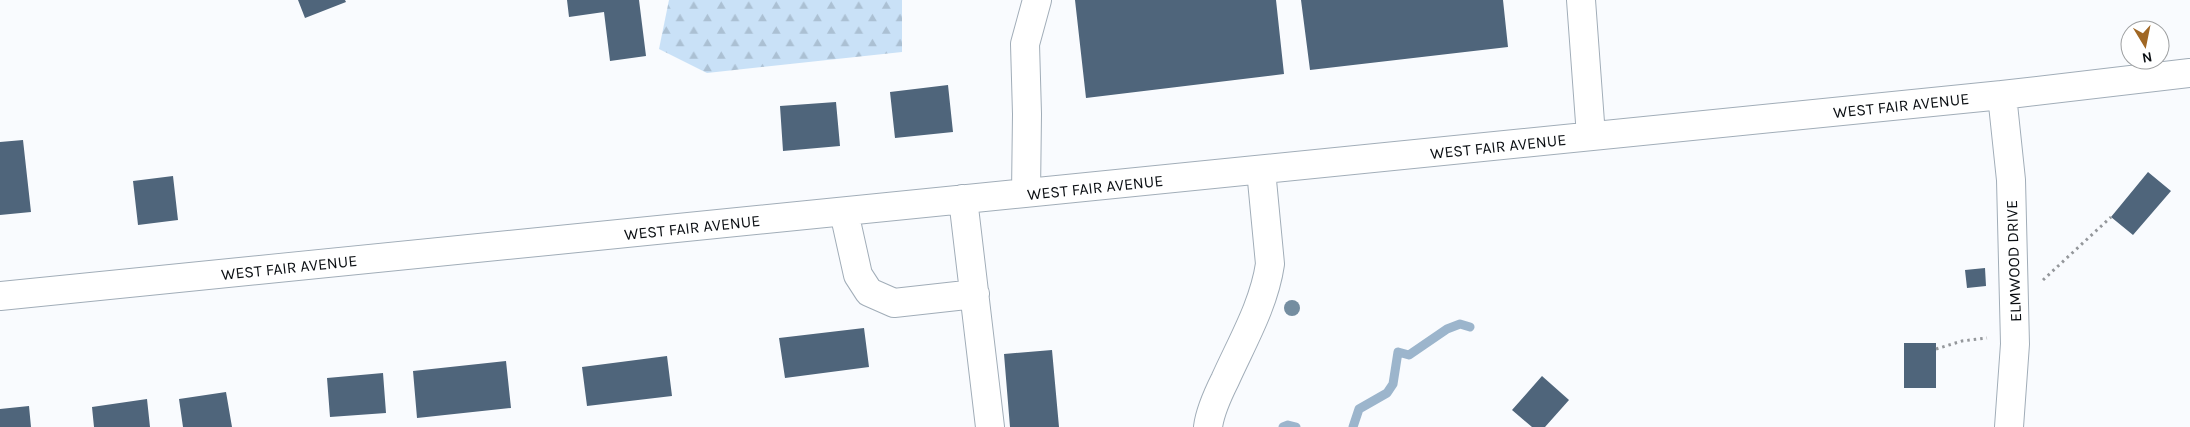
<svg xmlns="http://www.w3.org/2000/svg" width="2190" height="427" viewBox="0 0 2190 427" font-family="Karla,sans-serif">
	<defs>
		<pattern id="forest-firs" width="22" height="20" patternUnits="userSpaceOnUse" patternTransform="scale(1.25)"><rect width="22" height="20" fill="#c9e1f7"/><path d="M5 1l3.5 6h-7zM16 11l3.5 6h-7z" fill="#abc0d3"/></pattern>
	</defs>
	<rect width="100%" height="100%" fill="#f9fbfe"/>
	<path fill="url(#forest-firs)" d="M669,0H902V52L707,73L659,49Z"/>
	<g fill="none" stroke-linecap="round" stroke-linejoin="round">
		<path stroke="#9cb5cc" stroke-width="9" d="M1283,427L1288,425L1296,427
			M1353,427L1359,409L1387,393L1393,384L1398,352L1409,355L1447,329L1460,324L1470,327"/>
	</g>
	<path fill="#4f657b" d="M298,0H345L346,2L305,18Z
		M567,0H639L646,56L610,61L604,12L569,17Z
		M1075,0H1276L1284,74L1086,98Z
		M1301,0H1503L1508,47L1310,70Z
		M948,85L953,132L895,138L890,92Z
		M836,102L840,146L783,151L780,106Z
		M23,140L31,212L0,215V142Z
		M2148,172L2171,191L2133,235L2111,217Z
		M173,176L178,220L138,225L133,181Z
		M1985,268L1986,286L1967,288L1965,270Z
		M864,328L869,367L785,378L779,338Z
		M1904,343H1936V388H1904Z
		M1052,350L1059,427H1010L1004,354Z
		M667,356L672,396L587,406L582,367Z
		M506,361L511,408L417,418L413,371Z
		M383,373L386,413L330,417L327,378Z
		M1542,376L1569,400L1545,427H1532L1512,410Z
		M226,392L232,427H183L179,399Z
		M147,399L150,427H94L92,407Z
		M29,406L31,427H0V409Z"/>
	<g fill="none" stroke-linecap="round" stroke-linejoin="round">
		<defs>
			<path id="minor" d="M1581,0L1591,136
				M2002,95L2011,180L2015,344L2009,427
				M1026,193L1027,114L1025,44L1037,0
				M963,199L990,427
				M844,212L858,275L869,292L894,303L975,294
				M0,296L2002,95L2190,73
				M1208,427C1210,411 1218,394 1225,380C1242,342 1264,305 1270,264L1261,170"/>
		</defs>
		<use href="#minor" stroke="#a1adb8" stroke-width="30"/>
		<path stroke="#94979b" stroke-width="3" stroke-dasharray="2.5 4" stroke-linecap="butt" d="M2043,280L2111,217
			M1936,349L1962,341L1987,338"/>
		<use href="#minor" stroke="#fff" stroke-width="28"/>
	</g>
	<circle fill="#748da0" cx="1292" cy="308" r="8"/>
	<g text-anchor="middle" stroke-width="5" stroke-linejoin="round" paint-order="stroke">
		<g font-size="16" fill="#0a0e12" stroke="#fff">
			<text transform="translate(1901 105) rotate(-6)" y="6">WEST FAIR AVENUE</text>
			<text transform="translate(1498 146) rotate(-6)" y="6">WEST FAIR AVENUE</text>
			<text transform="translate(1095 187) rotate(-6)" y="6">WEST FAIR AVENUE</text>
			<text transform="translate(692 227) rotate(-6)" y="6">WEST FAIR AVENUE</text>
			<text transform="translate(2013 261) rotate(-92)" y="6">ELMWOOD DRIVE</text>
			<text transform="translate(289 267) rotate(-6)" y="6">WEST FAIR AVENUE</text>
		</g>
	</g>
	<g transform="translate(2145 45) rotate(170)"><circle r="24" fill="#ffffff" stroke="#9d9fa0"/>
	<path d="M0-4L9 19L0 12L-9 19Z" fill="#a06724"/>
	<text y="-8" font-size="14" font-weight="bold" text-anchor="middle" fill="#0a0e12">N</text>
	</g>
</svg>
